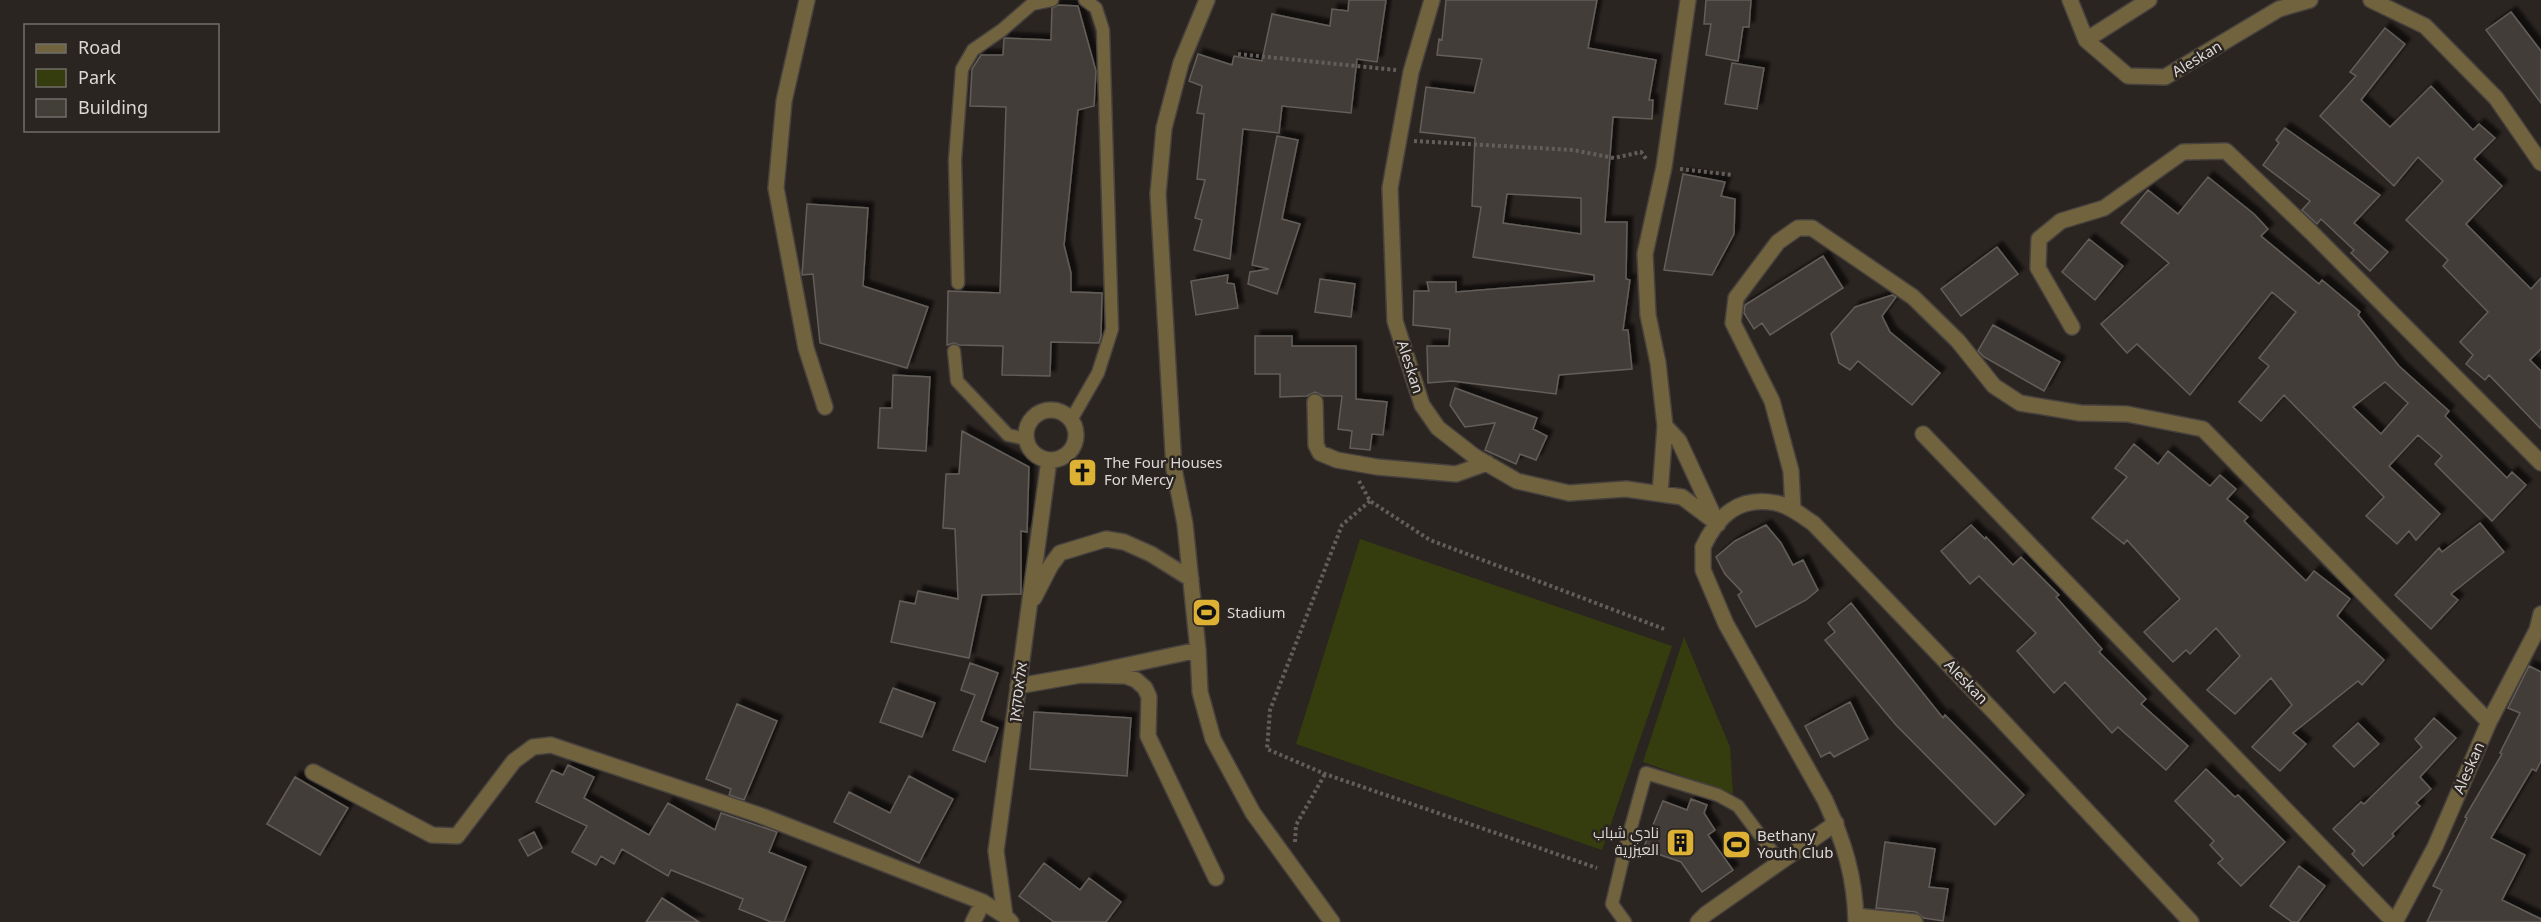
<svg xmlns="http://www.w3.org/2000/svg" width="2541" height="922" viewBox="0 0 2541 922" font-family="'Noto Sans',Cairo,'Noto Sans Hebrew',sans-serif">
	<defs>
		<filter id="shadow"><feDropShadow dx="5.5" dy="-5.5" stdDeviation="1.5" flood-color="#0009"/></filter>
	</defs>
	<rect width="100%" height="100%" fill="#2b2522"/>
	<path fill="#353d0f" d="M1360,539L1672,646L1602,850L1296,744Z
		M1684,637L1730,747L1733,794L1643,762Z"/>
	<path fill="#423e38" stroke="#635e59" stroke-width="1.5" fill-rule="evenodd" filter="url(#shadow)" d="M1349,0H1386L1377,62L1357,59L1351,113L1282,106L1279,133L1243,129L1230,259L1194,250L1202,220L1195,218L1205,180L1197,179L1204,114L1197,113L1202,86L1189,81L1198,54L1232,65L1234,56L1262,61L1272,14L1330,26L1332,9L1348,11Z
		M1446,0H1597L1588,48L1656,60L1649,100H1653L1652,119L1613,117L1605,222H1627L1626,279L1630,280L1623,330H1628L1632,369L1559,375L1556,394L1452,381L1428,383L1427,346H1449L1450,329L1413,325L1414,291H1429L1427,282H1456V292L1594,281V275L1473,257L1481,207L1472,206L1475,138L1420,132L1426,87L1474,93L1482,59L1437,55L1439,39L1442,40ZM1507,194L1581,198V234L1503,223Z
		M1706,0H1751L1749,27H1743L1738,61L1706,55L1711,24H1704Z
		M1058,5L1078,6L1096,71L1094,106L1078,110L1064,245L1071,273V292L1102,293L1101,336L1099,343L1051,342L1050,376L1002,375L1003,346L959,345L954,343L947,345L948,291L1000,293L1006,107L970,106L972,69L981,55H1003L1004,38L1051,40L1052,8Z
		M2511,12L2541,51V103L2486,30Z
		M2385,28L2405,44L2361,100L2390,127L2431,86L2473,130L2479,124L2495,138L2474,159L2502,186L2466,224L2531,289L2541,278V349L2530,360L2541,371V429L2489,375L2485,380L2466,364L2473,355L2460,342L2488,312L2443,266L2448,260L2406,220L2443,181L2418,157L2394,186L2320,116L2356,76L2350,72Z
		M1732,63L1764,68L1757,109L1725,104Z
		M2285,128L2380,195L2354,223L2388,252L2370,271L2351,253L2354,250L2321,219L2317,224L2302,210L2310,201L2263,165L2279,143L2276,140Z
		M1277,136L1298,140L1282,219L1300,224L1277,294L1248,284L1250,272L1269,269L1252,265Z
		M1683,174L1725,182L1721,196L1735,199L1734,234L1712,275L1664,270Z
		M2208,177L2254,214L2268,229L2261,236L2319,284L2322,280L2360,312L2358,315L2399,366L2449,411L2445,416L2507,478L2512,472L2526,485L2492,521L2435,464L2442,456L2418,435L2389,466L2440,514L2416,540L2409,531L2397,544L2366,516L2384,497L2284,395L2261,421L2239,402L2269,366L2259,358L2296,312L2272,292L2190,395L2137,344L2127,353L2101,324L2169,263L2121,223L2148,190L2178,214ZM2385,382L2408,403L2381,434L2353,407Z
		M807,204L868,208L863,286L928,307L907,368L820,343L813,274L802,275Z
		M2089,239L2123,266L2095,300L2062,272Z
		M1997,247L2018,274L1961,316L1941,289Z
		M1823,256L1843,288L1770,335L1762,323L1754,329L1744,313L1745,305Z
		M1228,275L1227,283L1234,284L1238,308L1196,315L1191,281Z
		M1320,279L1355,284L1351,317L1315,312Z
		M1892,295L1896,297L1882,316L1890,332L1940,373L1912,405L1858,361L1850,370L1839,363L1831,334L1855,307Z
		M1993,325L2060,362L2044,391L1984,357L1978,351Z
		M1255,336H1292V346H1356V399L1387,402L1383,435L1372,434L1370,450L1350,448L1352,431L1338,429L1342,396H1323L1315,392L1307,396L1280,397V374H1255Z
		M893,375L930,377L926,451L878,448L880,408H892Z
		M1455,388L1537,418L1533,429L1547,436L1536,460L1520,454L1516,464L1485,450L1495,423L1465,427L1450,405Z
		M962,431L1029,467L1027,532L1021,531V594L982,595L969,658L891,642L900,601L915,604L918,591L958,599L955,529L943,528L946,474H959Z
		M2134,444L2158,464L2168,451L2210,486L2220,475L2236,489L2227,499L2248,517L2244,521L2306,581L2314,571L2350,599L2337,616L2384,660L2362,685L2358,681L2293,733L2306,744L2280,771L2252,747L2292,705L2271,678L2235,714L2207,690L2240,656L2216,628L2190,654L2186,650L2173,662L2144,632L2180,599L2127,540L2124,544L2092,518L2127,477L2115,468Z
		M2480,523L2504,552L2451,594L2458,600L2431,629L2395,595L2439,548L2442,552Z
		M1766,525L1781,543L1793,565L1803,560L1818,590L1806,600L1756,627L1738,595L1742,592L1725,574L1716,557L1735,541Z
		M1971,525L1985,539L1986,537L2013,565L2021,557L2059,595L2056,597L2102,649L2099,652L2146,699L2141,704L2188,746L2166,770L2118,727L2112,733L2065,682L2054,693L2017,651L2036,633L1979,576L1970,584L1941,551Z
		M1851,603L1943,718L1945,715L2024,795L1995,825L1896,725L1825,640L1835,632L1828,623Z
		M970,663L998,673L981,721L998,728L985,762L953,750L975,695L961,690Z
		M2529,666L2541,672V761L2536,771L2532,769L2491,838L2525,855L2502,900L2541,919V922H2427L2442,890L2433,886L2467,818L2465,817L2502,754L2500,753L2520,713L2508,708Z
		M893,688L935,703L922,737L880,722Z
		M1850,702L1868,739L1834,757L1830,752L1821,757L1805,726Z
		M737,704L777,721L744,800L729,795L731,789L706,779Z
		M1034,712L1131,718L1127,776L1030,769Z
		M2434,718L2456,738L2420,777L2431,789L2416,803L2420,806L2392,834L2394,836L2363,866L2352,854L2355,851L2333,829L2361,802L2364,804L2422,747L2415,739Z
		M2358,723L2379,744L2354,767L2333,746Z
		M568,765L594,777L584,798L649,835L668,803L715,830L721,813L777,832L769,852L806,867L784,922H771L739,909L743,899L671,870L668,876L622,849L614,864L601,856L596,865L572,852L587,826L536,802L552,770L563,775Z
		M2206,769L2235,797L2238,795L2285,842L2241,886L2218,863L2223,859L2210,845L2214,841L2175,801Z
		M909,776L953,799L919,863L834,822L849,792L890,813Z
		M295,777L348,808L320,855L267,824Z
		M1691,799L1707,805L1704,813L1715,830L1708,835L1733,870L1702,892L1681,862L1643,849L1663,801L1687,810Z
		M534,832L542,848L528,856L519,840Z
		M1885,842L1935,849L1929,887L1948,889L1943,921L1924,918L1916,912L1876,908Z
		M1044,863L1080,890L1089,878L1121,902L1106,922H1054L1019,896Z
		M2299,866L2325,886L2298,922H2292L2270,906Z
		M662,898L699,922H646Z"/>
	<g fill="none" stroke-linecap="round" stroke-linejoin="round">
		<defs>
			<path id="service" d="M958,283L955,160L962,69L973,50L1002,30L1032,4L1052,0
				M954,351L957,381L1008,435L1026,439
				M1071,420L1098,373L1112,329L1103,30L1096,8L1085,0
				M1625,922L1612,904L1625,849L1646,773L1718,795L1738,806L1780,862"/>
			<path id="minor" d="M807,0L784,101L776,188L806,348L825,407
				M1207,0L1181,63L1164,128L1158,194L1174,469L1185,524L1198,650L1200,692L1213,739L1253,813L1332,922
				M1432,0L1411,72L1390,188L1395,321L1422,405L1438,428L1474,456L1517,481L1569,493L1626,489L1682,497L1718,524
				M2070,0L2086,40L2128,76L2165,77L2279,9L2310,0
				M2371,0L2425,26L2496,98L2541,163
				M2086,40L2149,0
				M2072,327L2038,268L2039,239L2061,221L2104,208L2183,152L2226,151L2311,232L2541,463
				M1315,402L1316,445L1320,453L1337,460L1377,467L1456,474L1487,463
				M1026 435a25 25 0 1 1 50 0a25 25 0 1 1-50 0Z
				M1665,426L1679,441L1716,521
				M1923,434L2394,922
				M1660,494L1665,426L1658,363L1648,315L1645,254L1664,167L1688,0
				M1793,510L1791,471L1772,401L1733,323L1736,298L1778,242L1798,228H1812L1913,297L1958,341L1994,386L2020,403L2080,413L2127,414L2203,429L2489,722
				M1703,547C1718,515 1739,496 1776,503C1789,505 1802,516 1813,523L1998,716L2191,922
				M1034,598L1051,565L1060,553L1106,539L1124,542L1151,554L1191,579
				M1081,675L1126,676L1136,680L1145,688L1149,697L1148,736L1216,878
				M1018,686L1081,675L1198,650
				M313,772L432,835L457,836L514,761L533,747L551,745L762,816L983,902
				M1856,916L1915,922
				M973,922L983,902L1005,916
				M1011,922L1005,916L996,851L1049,460
				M1698,922L1706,914L1836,823
				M2395,922L2435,847L2489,722L2537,630L2541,614"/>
			<path id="tertiary" d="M1703,547V570L1726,624L1825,800C1844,842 1855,876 1856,922"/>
		</defs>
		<use href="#service" stroke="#47423f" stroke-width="15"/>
		<use href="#minor" stroke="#47423f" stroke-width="18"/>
		<use href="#tertiary" stroke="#47423f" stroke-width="18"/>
		<path stroke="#635e5b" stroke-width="4" stroke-dasharray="3 3" stroke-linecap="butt" d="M1238,54L1396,70
			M1414,141L1573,150L1614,158L1641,152L1647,160
			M1680,169L1733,175
			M1359,481L1370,501L1430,540L1664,629
			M1370,501L1342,525L1270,710L1267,749L1325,774L1597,868
			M1295,842L1296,825L1325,774"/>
		<use href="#service" stroke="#71633d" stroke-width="12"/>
		<use href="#minor" stroke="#71633d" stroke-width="15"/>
		<use href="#tertiary" stroke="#71633d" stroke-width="15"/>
	</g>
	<defs>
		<symbol id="church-square" viewBox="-11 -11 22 22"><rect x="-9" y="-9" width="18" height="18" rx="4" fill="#ddb133" stroke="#2b2522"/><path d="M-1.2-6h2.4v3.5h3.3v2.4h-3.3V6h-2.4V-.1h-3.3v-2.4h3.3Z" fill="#111"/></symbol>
		<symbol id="stadium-square" viewBox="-11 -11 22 22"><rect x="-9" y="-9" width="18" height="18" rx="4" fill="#ddb133" stroke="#2b2522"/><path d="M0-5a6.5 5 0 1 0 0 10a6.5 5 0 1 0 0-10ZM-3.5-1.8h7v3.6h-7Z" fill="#111"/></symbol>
		<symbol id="building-square" viewBox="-11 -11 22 22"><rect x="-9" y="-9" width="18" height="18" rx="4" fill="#ddb133" stroke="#2b2522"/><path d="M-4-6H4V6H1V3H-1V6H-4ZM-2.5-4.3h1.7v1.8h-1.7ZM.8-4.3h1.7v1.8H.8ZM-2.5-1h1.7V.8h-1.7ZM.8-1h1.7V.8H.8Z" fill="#111"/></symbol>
	</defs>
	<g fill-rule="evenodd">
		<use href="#church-square" x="1066" y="456" width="33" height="33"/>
		<use href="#stadium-square" x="1190" y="596" width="33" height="33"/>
		<use href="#building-square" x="1664" y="826" width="33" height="33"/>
		<use href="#stadium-square" x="1720" y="828" width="33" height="33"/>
	</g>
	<g text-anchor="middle" stroke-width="5" stroke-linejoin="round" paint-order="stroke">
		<g font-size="15" fill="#dcd8d6" stroke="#2b2522">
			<text transform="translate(2197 59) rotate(-31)" y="5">Aleskan</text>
			<text transform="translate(1410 367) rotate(72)" y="5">Aleskan</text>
			<text transform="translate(1966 682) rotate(46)" y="5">Aleskan</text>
			<text transform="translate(1018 692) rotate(-82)" y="5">אלאסקאן</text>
			<text transform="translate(2469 768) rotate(-66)" y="5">Aleskan</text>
		</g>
		<g font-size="15" fill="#dcd8d6" stroke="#2b2522" text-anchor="start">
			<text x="1104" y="468">The Four Houses<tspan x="1104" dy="17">For Mercy</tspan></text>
			<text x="1227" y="618">Stadium</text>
			<text x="1659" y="838" text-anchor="end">نادي شباب<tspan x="1659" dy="17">العيزرية</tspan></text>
			<text x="1757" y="841">Bethany<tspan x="1757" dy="17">Youth Club</tspan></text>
		</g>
	</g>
	<rect x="24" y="24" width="195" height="108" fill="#2b2522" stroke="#726d6a" stroke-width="1.5"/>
	<rect x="36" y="44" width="30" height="9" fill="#71633d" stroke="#726d6a" stroke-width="1.5"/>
	<text x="78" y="54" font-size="18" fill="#dcd8d6">Road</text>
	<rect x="36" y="69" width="30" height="18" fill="#353d0f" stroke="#726d6a" stroke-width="1.5"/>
	<text x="78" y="84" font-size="18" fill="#dcd8d6">Park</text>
	<rect x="36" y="99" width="30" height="18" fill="#423e38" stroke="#726d6a" stroke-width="1.5"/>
	<text x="78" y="114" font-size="18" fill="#dcd8d6">Building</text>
</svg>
